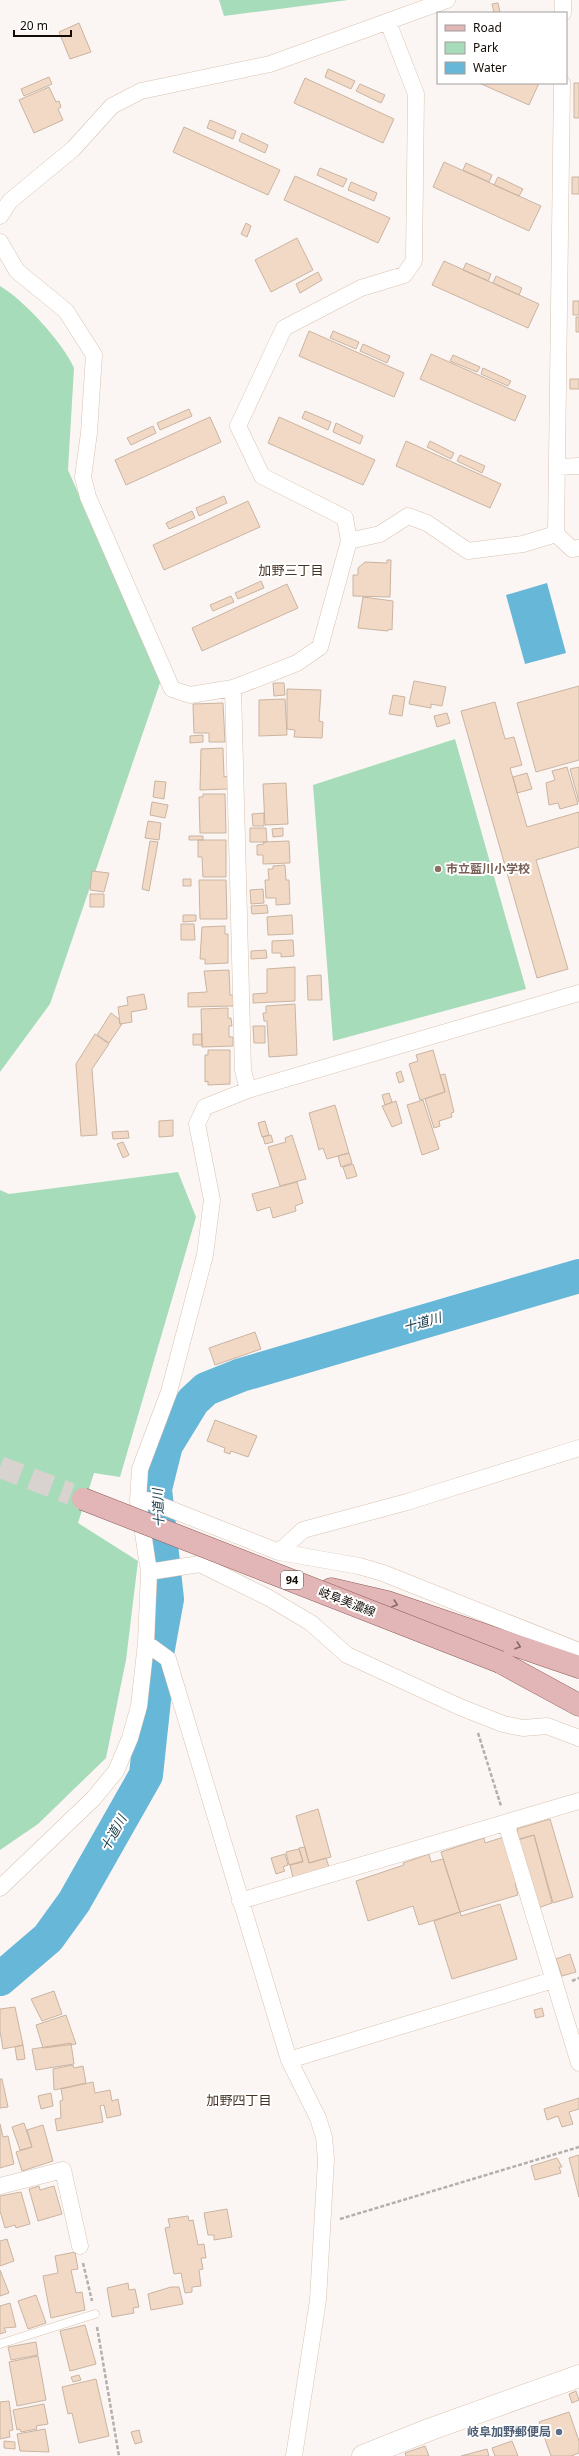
<svg xmlns="http://www.w3.org/2000/svg" width="579" height="2456" viewBox="0 0 579 2456" font-family="'Noto Sans','Noto Sans JP',sans-serif">
	<rect width="100%" height="100%" fill="#fbf6f3"/>
	<path fill="#a6dcb9" d="M219,0H348L224,16Z
		M0,286C24,300 63,343 74,368L68,470L161,680L50,1004L0,1072Z
		M455,739L526,989L333,1041L313,785Z
		M178,1172L196,1217L120,1477L94,1473L78,1523L138,1561L126,1660L106,1758L38,1824L0,1850V1190L9,1194Z"/>
	<path fill="#67b7d9" d="M547,583L566,653L525,664L506,595Z"/>
	<g fill="none" stroke-linecap="round" stroke-linejoin="round">
		<path stroke="#67b7d9" stroke-width="34" d="M0,1979L48,1938L74,1902L146,1775L157,1672L155,1665L167,1599L155,1489L166,1445L193,1401L206,1389L241,1375L579,1276"/>
	</g>
	<path fill="#f1d9c6" stroke="#cab4a1" d="M498,3L500,12L494,13L492,4Z
		M79,23L91,52L70,59L59,32Z
		M328,69L355,81L351,89L325,77Z
		M49,77L52,84L24,96L21,89Z
		M305,78L394,119L383,143L294,103Z
		M479,83H539L529,105Z
		M574,83H579V118H574Z
		M360,84L385,95L381,103L356,91Z
		M49,87L56,102L59,101L61,107L58,109L63,120L34,133L19,100Z
		M210,120L236,131L233,139L207,128Z
		M184,127L280,170L268,195L173,152Z
		M242,133L268,145L265,153L239,141Z
		M444,162L541,206L529,231L433,187Z
		M466,163L492,175L489,182L463,170Z
		M320,168L347,179L343,187L317,175Z
		M295,176L390,218L378,243L284,200Z
		M498,177L523,189L519,196L494,185Z
		M572,177H579V194H572Z
		M351,182L377,193L374,201L348,190Z
		M246,223L251,226L247,237L241,234Z
		M297,238L313,270L271,292L255,260Z
		M444,261L539,304L528,328L432,285Z
		M466,263L491,274L488,281L463,270Z
		M318,272L322,280L300,293L296,284Z
		M496,276L522,288L519,295L493,283Z
		M573,301H579V315H573Z
		M576,317H579V332H576Z
		M309,331L404,373L394,397L299,356Z
		M333,331L359,342L356,349L330,338Z
		M363,344L390,356L387,363L360,351Z
		M431,354L526,396L515,421L420,379Z
		M453,355L480,367L477,372L450,361Z
		M483,368L511,381L508,386L481,374Z
		M570,379H579V389H570Z
		M189,409L192,416L160,430L157,423Z
		M305,411L331,422L328,430L302,418Z
		M210,417L221,442L126,485L115,460Z
		M279,417L375,460L363,485L268,443Z
		M336,423L363,436L360,444L333,432Z
		M153,426L156,433L131,445L127,438Z
		M406,441L501,484L490,508L396,466Z
		M430,441L454,453L451,459L427,447Z
		M460,455L485,466L482,473L457,461Z
		M224,496L227,503L199,516L196,508Z
		M248,501L260,527L164,570L153,545Z
		M192,511L195,518L169,529L166,523Z
		M387,560H391L390,597L353,596V575H358V568L365,562L387,563Z
		M261,581L264,588L238,599L235,593Z
		M287,584L298,608L202,651L192,628Z
		M231,596L234,602L213,611L210,605Z
		M363,597L393,601L392,630L389,629L388,631L358,628Z
		M414,681L446,687L442,706L431,704V708L409,704Z
		M273,683H284L285,695L274,696Z
		M579,686V760L536,772L517,703Z
		M287,689L321,690L319,721L323,722L322,738L294,737L295,730L287,729Z
		M393,695L405,697L402,716L389,714Z
		M285,699L287,735L259,736V700Z
		M495,702L505,739L514,737L522,765L510,768L527,827L579,812V847L536,860L568,969L537,978L461,711Z
		M223,703L225,742H209V733H194L193,704Z
		M447,713L450,723L437,727L434,716Z
		M203,735V742L190,743V736Z
		M223,748L224,777L228,776V789L200,790L201,749Z
		M567,767L578,804L560,809L558,803L549,805L546,783L555,780L552,771Z
		M579,767V802L570,769Z
		M527,773L532,789L517,793L513,777Z
		M155,781L166,782L164,799L153,797Z
		M286,783L288,824L265,825L263,784Z
		M203,794H225L226,833H200L199,797H203Z
		M152,802L168,805L165,818L150,815Z
		M264,813V826H253L252,814Z
		M148,821L161,823L159,840L145,838Z
		M250,828H266L267,842H250Z
		M283,828V836L273,837L272,829Z
		M189,836H203V840H189Z
		M198,840H226V877H203L202,857H198Z
		M150,841L158,842L149,891L142,889Z
		M289,841L290,863L263,864V855H257V845L264,844L263,842Z
		M285,865L286,880H289L290,904L276,905V898H266L265,880H269L268,869H273V866Z
		M92,871L109,873L104,892L90,890Z
		M183,879H191V886H183Z
		M199,880H226L227,919H200Z
		M263,889L264,903L251,904L250,890Z
		M90,894H104V907H90Z
		M267,905L268,913L252,914L251,906Z
		M183,915H196V921L183,922Z
		M292,915L293,934L268,935L267,917Z
		M181,924H194L195,940H181Z
		M225,926V934H228V963L205,964V959H200L202,927Z
		M293,940L294,956L281,957V953H272V941Z
		M266,950L267,958L251,959V951Z
		M295,967V1001L253,1003V994L267,993V969Z
		M229,970L230,995H234V1006L188,1007V993L207,992L204,971Z
		M321,975L322,1000H308L307,976Z
		M144,994L147,1009L131,1012L132,1022L120,1024L118,1007L128,1005L127,997Z
		M295,1004L297,1055L269,1057L267,1021H264L263,1013H266V1006Z
		M228,1008V1018H231L232,1026H229V1037H233V1046L202,1047L201,1009Z
		M111,1013L119,1019L120,1024H122L109,1043L97,1035Z
		M253,1026H265V1043H254Z
		M95,1034L109,1044L92,1069L97,1135L81,1136L76,1064Z
		M193,1034H202V1045H193Z
		M208,1050H230V1084L208,1085V1081L205,1082V1055H208Z
		M433,1050L445,1092L420,1100L409,1064L418,1061L416,1055Z
		M401,1071L404,1081L399,1083L396,1073Z
		M445,1074L454,1112L451,1113L452,1117L439,1121L440,1126L434,1128L425,1099L445,1092L440,1075Z
		M389,1093L392,1102L385,1105L382,1095Z
		M423,1100L439,1149L422,1155L407,1105Z
		M396,1101L402,1123L392,1127L382,1106Z
		M335,1105L349,1153L327,1159L323,1148L319,1150L309,1113Z
		M173,1120V1136L159,1137V1121Z
		M265,1121L269,1135L262,1137L258,1123Z
		M128,1131L129,1138L113,1139L112,1132Z
		M271,1135L273,1142L265,1144L263,1137Z
		M292,1135L306,1179L280,1186L268,1147L286,1142L285,1138Z
		M123,1142L129,1155L123,1158L117,1144Z
		M349,1153L352,1163L341,1167L338,1156Z
		M353,1164L357,1176L347,1179L343,1167Z
		M297,1182L303,1203L295,1206L296,1211L273,1218L270,1207L257,1211L252,1194Z
		M255,1332L261,1349L215,1365L209,1348Z
		M215,1420L257,1436L248,1457L231,1451L230,1454L224,1452L225,1448L207,1441Z
		M318,1809L331,1857L309,1863L296,1816Z
		M550,1819L573,1897L553,1903L534,1835L519,1839L517,1829Z
		M534,1835L552,1903L538,1908L518,1840Z
		M504,1837L519,1883L515,1884L518,1895L460,1912L441,1852L484,1838L485,1843Z
		M305,1847L309,1863L326,1858L329,1867L293,1878L290,1865L303,1862L299,1848Z
		M299,1849L303,1861L289,1865L286,1852Z
		M285,1854L288,1865L283,1867L285,1871L276,1874L271,1858Z
		M429,1854L431,1862L443,1859L460,1912L419,1925L413,1906L368,1921L356,1881L404,1865L403,1863Z
		M500,1904L517,1959L452,1979L434,1921L460,1912L461,1916Z
		M570,1954L576,1972L562,1976L556,1959Z
		M54,1991L62,2014L42,2021L31,1999Z
		M15,2007L23,2045L3,2049L0,2031V2009Z
		M542,2008L544,2016L536,2018L534,2010Z
		M66,2015L76,2044L43,2048L36,2025Z
		M71,2043L74,2064L36,2070L32,2049Z
		M23,2045L25,2059L17,2060L15,2047Z
		M73,2065L74,2068L83,2066L86,2083L54,2090L53,2069Z
		M0,2079H2L8,2107L0,2108Z
		M93,2082L95,2093L110,2090L112,2101L118,2099L121,2115L107,2118L104,2105L100,2106L103,2122L57,2131L55,2119L61,2118L60,2101L63,2100L61,2089Z
		M51,2093L53,2106L41,2109L38,2096Z
		M579,2098V2109L569,2112L573,2124L562,2127L558,2116L547,2120L544,2109Z
		M24,2123L32,2147L20,2150L12,2127Z
		M0,2124L3,2137L8,2136L14,2164L0,2168Z
		M43,2125L53,2161L22,2171L16,2152L32,2147L27,2130Z
		M579,2155V2197L569,2158Z
		M557,2158L562,2167H559L561,2173L535,2180L531,2166Z
		M39,2186L40,2190L54,2186L62,2214L38,2221L29,2189Z
		M21,2192L30,2224L16,2228L15,2225L5,2228L0,2211V2196Z
		M227,2209L232,2237L214,2240V2235H208L204,2213Z
		M188,2216L189,2221L193,2220L198,2245L204,2244L206,2258H201L203,2269L199,2270L201,2286L192,2287V2292L185,2293L181,2273L174,2274L165,2228L170,2227L168,2219Z
		M7,2239L14,2261L0,2266V2241Z
		M75,2252L78,2269L71,2270L76,2293L82,2292L85,2310L51,2318L43,2276L58,2273L55,2256Z
		M0,2270L9,2293L0,2296Z
		M128,2283L129,2290L135,2289L139,2307L133,2308L134,2313L112,2317L107,2288Z
		M171,2287H179L183,2304L151,2310L148,2294Z
		M36,2295L46,2323L28,2329L18,2301Z
		M10,2303L16,2327L4,2328L6,2332L0,2334V2306Z
		M85,2325L96,2364L70,2371L60,2331Z
		M36,2342L38,2355L11,2360L8,2347Z
		M38,2356L46,2400L17,2406L9,2362Z
		M79,2375L81,2380L73,2382L71,2377Z
		M96,2379L109,2436L79,2443L72,2413L68,2414L62,2387Z
		M576,2391L579,2400L572,2403L569,2394Z
		M9,2401L13,2430L9,2431L10,2437L0,2439V2402Z
		M44,2404L48,2424L36,2426L37,2429L21,2432L20,2429L17,2430L13,2410Z
		M569,2412L579,2441V2453L571,2456H551L539,2422Z
		M45,2429L49,2452L20,2451L17,2434Z
		M139,2430L142,2442L135,2444L131,2432Z
		M4,2441L15,2442V2449L4,2448Z
		M512,2441L518,2456H495L492,2448Z
		M425,2446L429,2456H406L405,2453Z
		M487,2449L489,2456H461Z"/>
	<g fill="none" stroke-linecap="round" stroke-linejoin="round">
		<path stroke="#d8d3cf" stroke-width="22" stroke-dasharray="22 11" stroke-linecap="butt" d="M0,1467L71,1494"/>
		<defs>
			<path id="lane" d="M0,2344L95,2314"/>
			<path id="street" d="M563,13V0
				M562,83L556,534L572,549L579,548
				M0,216L10,201L73,149L112,106L141,91L270,64L447,0
				M0,242L17,271L66,311L94,355L89,433L83,477L88,497L172,689L190,695L233,688L297,663L320,647L349,541L345,518L262,476L238,426L284,328L361,288L404,275L414,261L416,94L388,22
				M558,467L579,466
				M349,541L380,534L408,516L427,523L468,551L523,544L556,534
				M233,688L243,1070L248,1090
				M138,1500H147L279,1552L359,1566L383,1573L579,1651
				M279,1552L303,1530L407,1502L579,1448
				M202,1565L269,1598L311,1623L347,1655L460,1707L503,1724L523,1728L547,1726L579,1738
				M149,1572L212,1562
				M146,1643L168,1659L289,2060L318,2118L324,2137L326,2160L318,2300L294,2456
				M506,1823L579,2063
				M0,1888L94,1798L116,1771L130,1738L139,1706L146,1643L149,1572L138,1500L140,1469L169,1392L205,1255L212,1200L197,1124L205,1107L248,1090L579,993
				M240,1901L579,1801
				M289,2060L553,1980
				M0,2186L63,2170L80,2246"/>
			<path id="secondary" d="M363,2456L431,2429L579,2376"/>
			<path id="primary" d="M331,1589L387,1602L579,1667
				M500,1662L579,1705"/>
		</defs>
		<use href="#lane" stroke="#d9c3b0" stroke-width="9"/>
		<use href="#street" stroke="#d9c3b0" stroke-width="17"/>
		<use href="#secondary" stroke="#d9c3b0" stroke-width="23"/>
		<use href="#primary" stroke="#8d5a59" stroke-width="23"/>
		<path stroke="#b4afab" stroke-width="2.5" stroke-dasharray="4 2" stroke-linecap="butt" d="M478,1733L501,1806
			M572,1981L579,1978
			M340,2219L579,2147
			M83,2263L92,2301
			M97,2327L119,2456"/>
		<use href="#lane" stroke="#fff" stroke-width="8"/>
		<use href="#street" stroke="#fff" stroke-width="16"/>
		<use href="#secondary" stroke="#fff" stroke-width="22"/>
		<use href="#primary" stroke="#e2b5b6" stroke-width="22"/>
		<defs>
			<path id="primary-bridge" d="M83,1499L500,1662"/>
		</defs>
		<use href="#primary-bridge" stroke="#8d5a59" stroke-width="23" stroke-linecap="butt"/>
		<use href="#primary-bridge" stroke="#e2b5b6" stroke-width="22"/>
	</g>
	<defs><path id="oneway-chevron" d="M-2-3.5L2.5 0L-2 3.5" fill="none" stroke-width="1.6" stroke-linecap="round" stroke-linejoin="round"/></defs>
	<g stroke="#856967">
		<use href="#oneway-chevron" transform="translate(395 1604) rotate(19)"/>
		<use href="#oneway-chevron" transform="translate(518 1646) rotate(19)"/>
	</g>
	<circle fill="#8d6e63" stroke="#fff" stroke-width="1.5" cx="438" cy="869" r="4"/>
	<circle fill="#5c6f8a" stroke="#fff" stroke-width="1.5" cx="559" cy="2432" r="4"/>
	<g text-anchor="middle" stroke-width="4" stroke-linejoin="round" paint-order="stroke">
		<rect fill="#fff" stroke="#5a5551" stroke-width="1" x="281" y="1571" width="22" height="18" rx="3"/>
		<g font-size="11" font-weight="bold" fill="#130c06">
			<text x="292" y="1584">94</text>
		</g>
		<g font-size="12" font-weight="bold" fill="#785e54" stroke="#fff" text-anchor="start">
			<text x="446" y="873">市立藍川小学校</text>
		</g>
		<g font-size="12" fill="#130c06" stroke="#fff">
			<text transform="translate(347 1602) rotate(21)" y="4">岐阜美濃線</text>
		</g>
		<g font-size="12" font-weight="bold" fill="#4e5e75" stroke="#fff" text-anchor="end">
			<text x="551" y="2436">岐阜加野郵便局</text>
		</g>
		<g font-size="13" fill="#453324" stroke="#fff">
			<text x="291" y="575">加野三丁目</text>
			<text x="239" y="2105">加野四丁目</text>
		</g>
		<g font-size="13" font-style="italic" fill="#153a49" stroke="#fff">
			<text transform="translate(422 1322) rotate(-16)" y="5">十道川</text>
			<text transform="translate(158 1508) rotate(-93)" y="5">十道川</text>
			<text transform="translate(113 1833) rotate(-61)" y="5">十道川</text>
		</g>
	</g>
	<rect x="437" y="12" width="130" height="72" fill="#ffffff" stroke="#a19e9b"/>
	<rect x="445" y="25" width="20" height="6" fill="#e2b5b6" stroke="#a19e9b"/>
	<text x="473" y="32" font-size="12" fill="#130c06">Road</text>
	<rect x="445" y="42" width="20" height="12" fill="#a6dcb9" stroke="#a19e9b"/>
	<text x="473" y="52" font-size="12" fill="#130c06">Park</text>
	<rect x="445" y="62" width="20" height="12" fill="#67b7d9" stroke="#a19e9b"/>
	<text x="473" y="72" font-size="12" fill="#130c06">Water</text>
	<path d="M14 30v6h57v-6" fill="none" stroke="#130c06" stroke-width="2"/>
	<text x="20" y="30" font-size="12" fill="#130c06" stroke="#ffffff" stroke-width="3" paint-order="stroke">20 m</text>
</svg>
